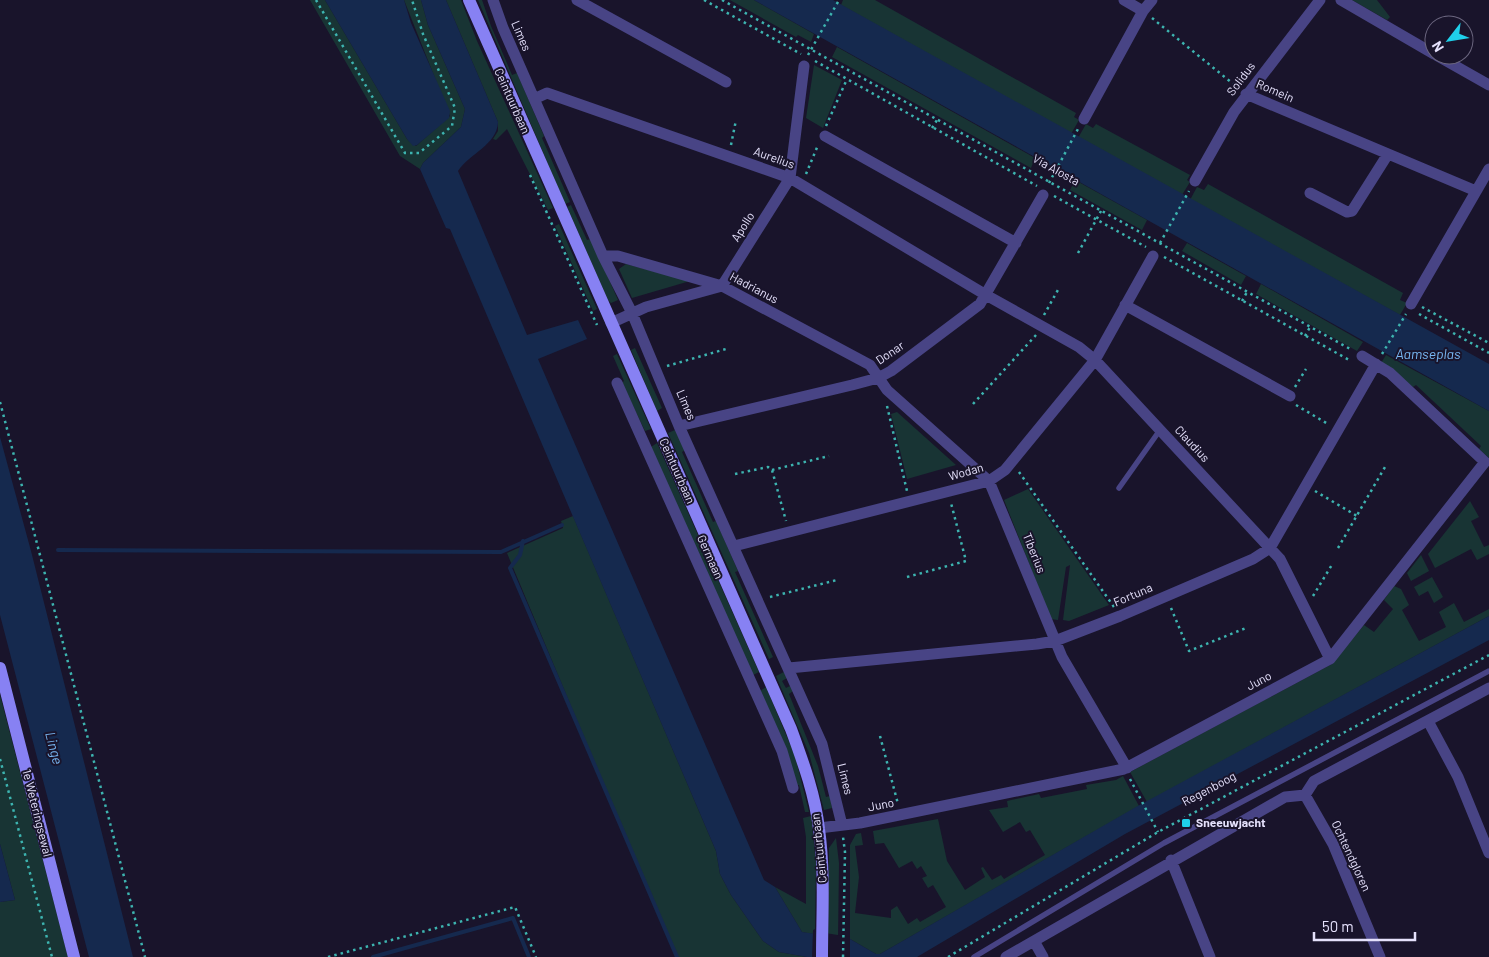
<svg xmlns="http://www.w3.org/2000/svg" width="1489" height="957" viewBox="0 0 1489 957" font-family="Barlow,sans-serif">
	<rect width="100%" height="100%" fill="#19142b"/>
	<path fill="#183434" d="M310,0H325L407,139L416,146L450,116L404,0H421L428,25L465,109L461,127L423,163L420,169L400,156Z
		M446,0H461L477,41L553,208L548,210L507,129L496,140L493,139L498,131V122Z
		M478,0H482L491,26L512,75L517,73L544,136L542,138L570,202L565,204Z
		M730,0H754L814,34L811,42L798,35L796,37Z
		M843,0H875L1076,113L1074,117L1079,120L1071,134L841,5Z
		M1352,0H1377L1390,17L1387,20Z
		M837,47L1035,158L1031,168L832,57Z
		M814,65L842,80L823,128L806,118Z
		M1086,124L1093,128L1096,124L1190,175L1187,180L1190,182L1182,195L1078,138Z
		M1075,180L1147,220L1142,230L1070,190Z
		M1208,184L1403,293L1400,300L1407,303L1400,315L1190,200L1197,187L1204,190Z
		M571,205L587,240L591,239L618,300L611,303L608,300L567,207Z
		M559,224L597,309L593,311L555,226Z
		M1187,243L1246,276L1241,285L1182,251Z
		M626,264L690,281L632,298L619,269Z
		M1261,284L1363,342L1357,351L1256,294Z
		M635,348L662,408L657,411L631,350Z
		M617,354L651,429L645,431L622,383L624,381L613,356Z
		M1386,355L1489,411V458L1479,449L1481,446L1416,385L1413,387L1381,363Z
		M897,412L956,465L907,479L891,414Z
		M675,430L685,450L682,452L713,522L716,521L738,571L735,572L773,657L769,659L668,433Z
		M657,443L759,672L753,675L651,447Z
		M1028,489L1109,605L1069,621L1063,620L1070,565L1066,567L1058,620L1051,619L1004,500Z
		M1470,501L1479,517L1471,521L1484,547L1489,545V554L1477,560L1471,549L1435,568L1428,554Z
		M573,516L716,851L720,874L731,895L763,941L779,952L807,957H676L507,553L563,528L561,521Z
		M1421,555L1429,571L1411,581L1407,573Z
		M1432,577L1443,597L1434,603L1428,591L1419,596L1414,587Z
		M1394,586L1401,589L1409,605L1402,610L1419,641L1446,627L1439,612L1454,603L1464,622L1489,609V616L1147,802L1130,772L1332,664L1364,625L1374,632L1393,609L1384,600Z
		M784,672L787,678L782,681L786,688L790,686L793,691L789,694L818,766L826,797L830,796L832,808L824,810L809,753L776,676Z
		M766,687L795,756L809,812H805L799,785L796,786L760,691Z
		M0,695L68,957H0V902L15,900L0,844Z
		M1123,776L1139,806L880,954H876L850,939V845L856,834L861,833L863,845L855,846L859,877L855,913L891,918V910L897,906L908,924L917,918L920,922L946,907L933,885L928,888L922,878L927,876L921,866L917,869L912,861L899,868L884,843L875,844L873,831L938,819L947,861L965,890L985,877L981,868L983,867L992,880L1001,875L1004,879L1045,855L1030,830L1026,832L1020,822L1003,832L989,810L1008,807L1007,801L1039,794L1041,798L1087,789L1086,785L1116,780Z
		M811,816L816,864L815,929L813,930V934L802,932L775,887L806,904V837L803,818Z
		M836,838L839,863L838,940L828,957L829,848Z"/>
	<path fill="#15294e" d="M325,0H404L411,23L450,111L449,118L417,145L413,146L407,139Z
		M421,0H446L498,122C497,145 470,153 458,171L527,335L578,320L587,339L538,359L764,880L775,887L802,932L850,939L876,954H880L1136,807L1489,616V640L1125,834L917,957H807L779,952L763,941L731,895L720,874L716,851L450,229L446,228L420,169L423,163L461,127L465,109L428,25Z
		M754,0H833L1489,364V411Z
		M0,437L31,551L133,957H89L0,615Z
		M0,844L15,900L0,902Z"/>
	<path fill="#19142b" d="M813,931L850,937V957H812Z"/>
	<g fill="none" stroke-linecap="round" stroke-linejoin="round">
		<path stroke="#15294e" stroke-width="4" d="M523,541L520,555L510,568L677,957
			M58,550L501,552L562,525
			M373,957L513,918L529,957"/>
		<path stroke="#3db4b0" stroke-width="2.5" stroke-dasharray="2.5 4" stroke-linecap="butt" d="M316,0L405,153H419L452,126L455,108L423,34L412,0
			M704,0L801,54
			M722,0L1352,350
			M1152,18L1237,87
			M808,55L839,0
			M815,61L1037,186
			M826,126L847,79
			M932,128L937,120
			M731,145L736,120
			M806,174L818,145
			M530,175L597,325
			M1049,183L1078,129
			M1054,196L1146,247
			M1160,243L1189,191
			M1078,253L1101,211
			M1164,257L1351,361
			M1242,301L1247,292
			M1422,307L1489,343
			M1419,314L1489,353
			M1044,315L1059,288
			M1305,336L1310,327
			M1382,354L1406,314
			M667,366L726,349
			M1295,387L1306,369
			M0,402L145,957
			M973,404L1036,335
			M1296,405L1328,424
			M887,406L907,491
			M772,470L829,456
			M1019,472L1114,607
			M735,474L768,467L772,470L786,521
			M1315,491L1357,516
			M1338,548L1385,467
			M907,577L966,561L951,503
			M1313,596L1333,563
			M770,597L837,580
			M1171,608L1189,651L1246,628
			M880,736L898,804
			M0,759L52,957
			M1130,779L1158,832
			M328,957L515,907L536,957
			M843,957L845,852L843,837
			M948,957L1158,832L1489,655"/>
		<path stroke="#484485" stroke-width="5.5" d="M1119,488L1160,430
			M974,957L1164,843L1489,671"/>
		<path stroke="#484485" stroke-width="11" d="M493,0L503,28L603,256L632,313L679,426L822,744L842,825
			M577,0L726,82
			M1124,0L1143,11
			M1341,0L1434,54
			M1436,55L1489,85
			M1246,94L1476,191
			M534,99L547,93L790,178L986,295L1079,347L1095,360L1280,559L1330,659
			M1084,119L1143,11L1152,0
			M825,136L1016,243
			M1195,181L1234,112L1320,0
			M1310,193L1347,212L1352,211L1388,154
			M603,256H618L722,286L870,365L887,390L989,481L1062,657L1127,768
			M1411,304L1489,169
			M1125,305L1290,396
			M611,323L646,307L722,286L790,178L804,66
			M617,383L782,751L793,788
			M679,426L852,385L878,378L891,371L980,304L1043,195
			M734,546L989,481L1005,470L1095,360L1153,256
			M789,668L1037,644L1055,641L1120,616L1253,559L1270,548L1376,364
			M1428,721L1458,777L1489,853
			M1305,795L1333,844L1380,957
			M819,828L860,823L1124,769L1330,659L1485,462L1390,373L1362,356
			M1171,860L1210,957
			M1034,941L1043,957
			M1006,957L1285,797L1305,795L1314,781L1489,688"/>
		<path stroke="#8781f3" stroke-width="12" d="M469,0L791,729C803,762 815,794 819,829C825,872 822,914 822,957
			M0,668L74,957"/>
	</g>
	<rect fill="#1fd0ea" stroke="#19142b" stroke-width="2" x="1181" y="818" width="10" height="10" rx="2.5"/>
	<g text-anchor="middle" stroke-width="4" stroke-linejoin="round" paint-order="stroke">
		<g font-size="12" fill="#e5e1fc" stroke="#19142b">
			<text transform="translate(521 36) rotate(67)" y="4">Limes</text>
			<text transform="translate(1241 79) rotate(-53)" y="4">Solidus</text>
			<text transform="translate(1275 91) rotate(23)" y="4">Romein</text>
			<text transform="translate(512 101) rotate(66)" y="4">Ceintuurbaan</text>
			<text transform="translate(774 158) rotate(20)" y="4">Aurelius</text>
			<text transform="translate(1056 170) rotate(29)" y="4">Via Alosta</text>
			<text transform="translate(743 227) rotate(-58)" y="4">Apollo</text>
			<text transform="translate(754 288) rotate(28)" y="4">Hadrianus</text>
			<text transform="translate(890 353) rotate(-34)" y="4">Donar</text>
			<text transform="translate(686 405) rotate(67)" y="4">Limes</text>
			<text transform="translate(1192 444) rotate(47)" y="4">Claudius</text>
			<text transform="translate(677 471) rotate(66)" y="4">Ceintuurbaan</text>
			<text transform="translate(966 472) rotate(-16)" y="4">Wodan</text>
			<text transform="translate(1034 553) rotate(68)" y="4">Tiberius</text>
			<text transform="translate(710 557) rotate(66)" y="4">Germaan</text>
			<text transform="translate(1133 595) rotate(-23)" y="4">Fortuna</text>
			<text transform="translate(1259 681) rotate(-28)" y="4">Juno</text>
			<text transform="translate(845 779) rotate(76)" y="4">Limes</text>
			<text transform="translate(1209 789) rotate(-28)" y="4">Regenboog</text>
			<text transform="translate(881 805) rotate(-11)" y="4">Juno</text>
			<text transform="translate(37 813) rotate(76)" y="4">1e Weteringsewal</text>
			<text transform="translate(819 848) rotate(-96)" y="4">Ceintuurbaan</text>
			<text transform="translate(1351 856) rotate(65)" y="4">Ochtendgloren</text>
		</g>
		<g font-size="12" font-weight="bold" fill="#e5e1fc" stroke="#19142b" text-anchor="start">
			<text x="1196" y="827">Sneeuwjacht</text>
		</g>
		<g font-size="14" font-style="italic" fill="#78b7f3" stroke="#19142b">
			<text x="1428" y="359">Aamseplas</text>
			<text transform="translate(54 748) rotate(75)" y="5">Linge</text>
		</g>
	</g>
	<g transform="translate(1449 40) rotate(239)"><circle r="24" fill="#19142b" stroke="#6b667f"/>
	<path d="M0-4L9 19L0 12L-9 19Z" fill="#1fd0ea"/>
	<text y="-8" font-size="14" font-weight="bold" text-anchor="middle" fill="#e5e1fc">N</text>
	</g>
	<path d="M1314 932v8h101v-8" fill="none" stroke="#e5e1fc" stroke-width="2.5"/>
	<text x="1322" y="932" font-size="15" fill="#e5e1fc" stroke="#19142b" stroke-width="4" paint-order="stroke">50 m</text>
</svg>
